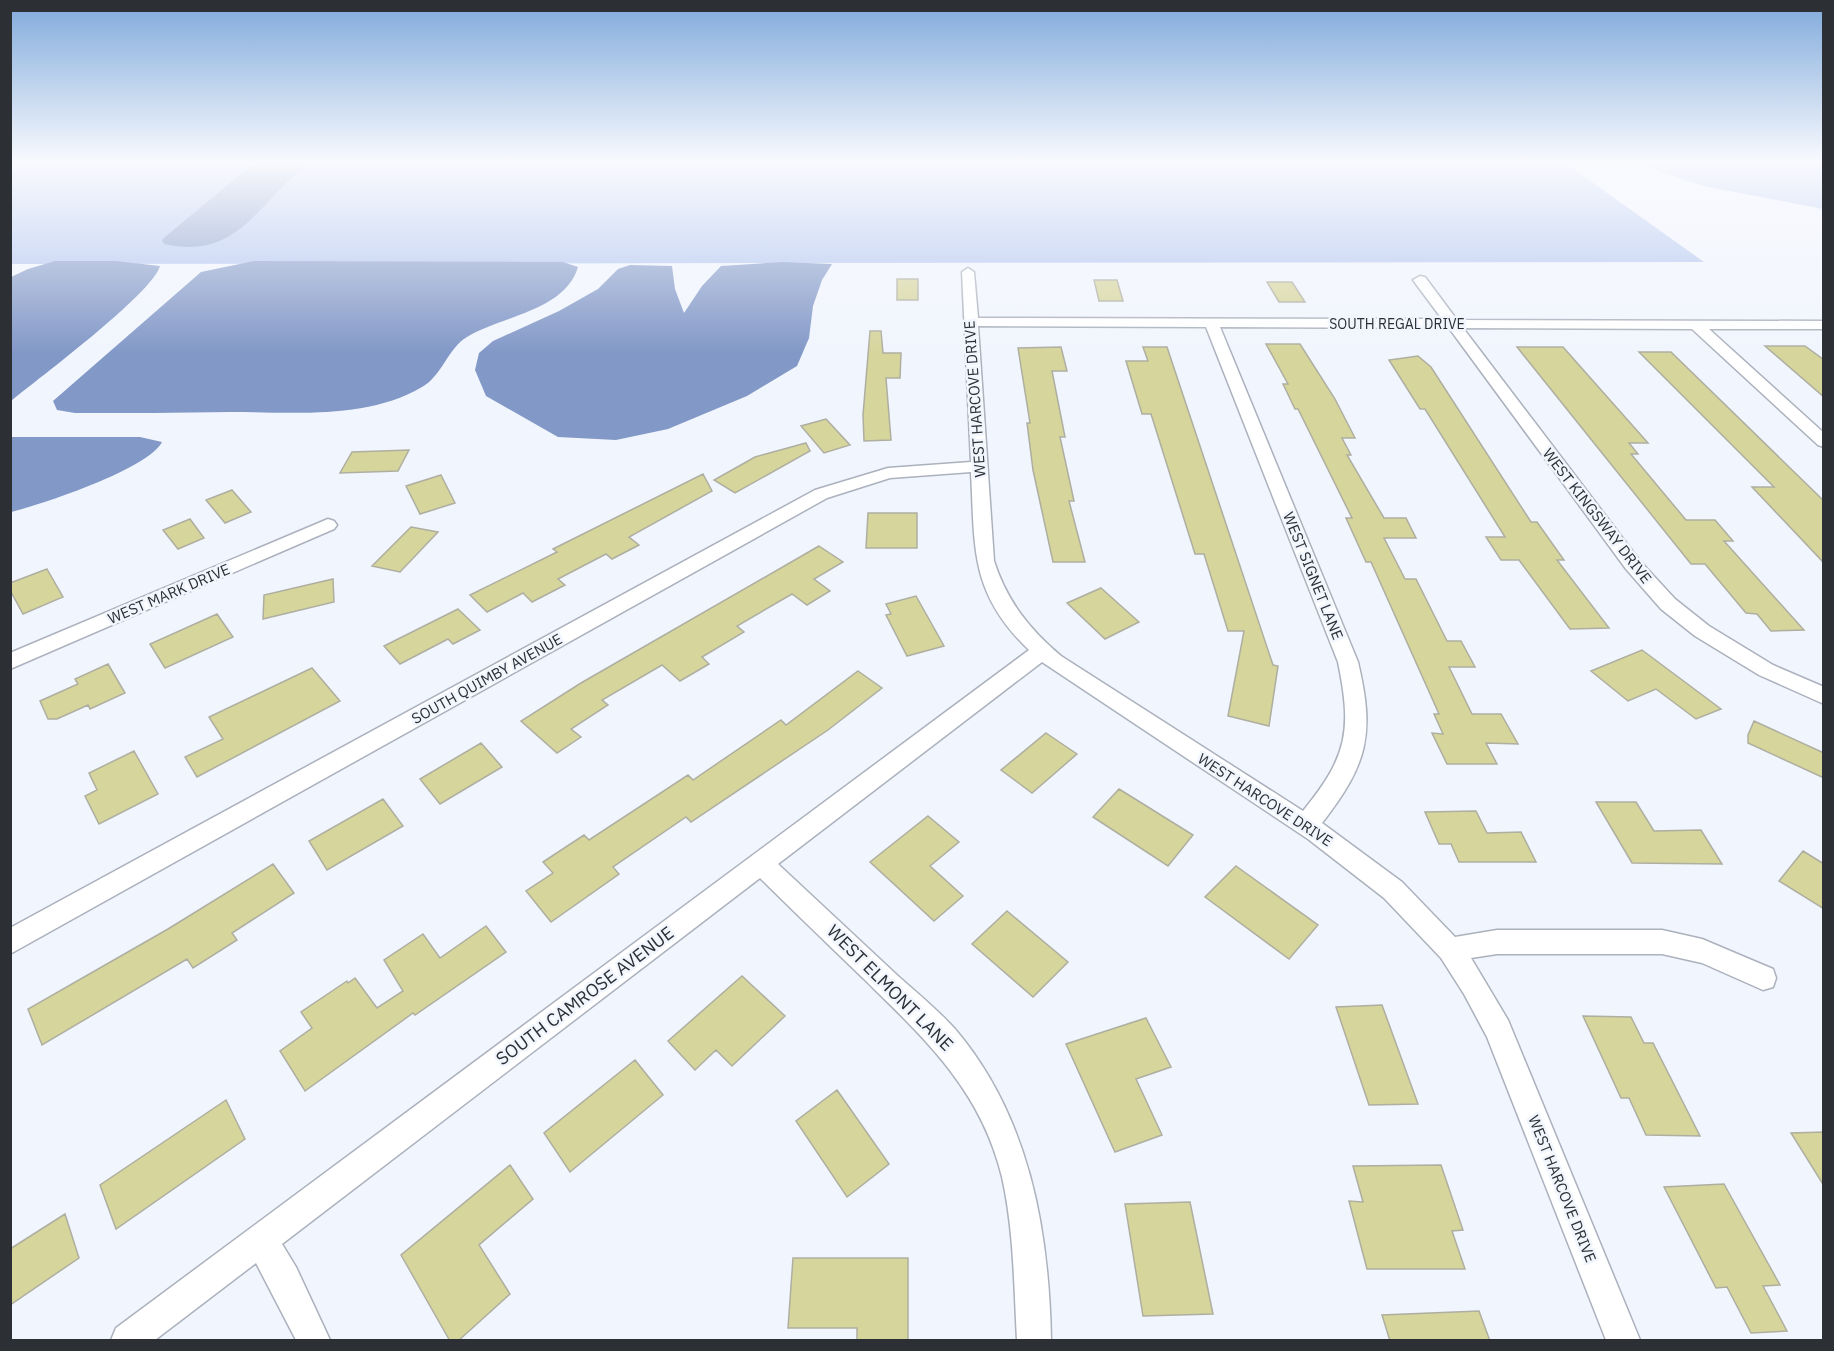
<svg xmlns="http://www.w3.org/2000/svg" width="1834" height="1351" viewBox="0 0 1834 1351" font-family="'IBM Plex Sans',sans-serif">
	<rect width="100%" height="100%" fill="#f1f5fd"/>
	<path fill="#aec3ee" d="M10,163H1565L1704,262L11,264Z
		M1634,163H1823V209L1704,186Z"/>
	<path fill="#8298c7" d="M254,163H310C258,200 240,261 164,244L162,240L165,237Z
		M55,261H116L160,266C152,294 39,378 11,401V277L28,269Z
		M254,261L563,262L578,267C565,311 501,316 467,337C448,348 442,376 422,387C366,420 292,412 230,412C178,413 127,413 75,413L57,410L53,401L201,272Z
		M782,262L832,264L822,280L813,306L809,338L797,366L747,396L668,429L616,440L558,437L486,396L475,370L479,353L493,341L559,311L598,289L618,269L630,265L672,266L675,289L684,313L702,286L721,266Z
		M10,437H140L162,442C148,469 43,504 11,512Z"/>
	<path fill="#d6d59c" stroke="#aeaea1" stroke-width="1.5" d="M897,279H918V300H897Z
		M1094,280H1117L1123,301H1099Z
		M1267,282H1292L1305,302H1279Z
		M870,331H881L883,353H901L900,378H886L891,440L864,441L863,415Z
		M1266,344H1300L1335,399L1355,438H1342L1351,455H1347L1384,518H1406L1416,538H1384L1405,579H1416L1447,641H1461L1475,667H1449L1472,714H1501L1518,744L1486,743L1497,764H1447L1432,733L1443,734L1434,714H1439L1371,562H1366L1346,518H1352L1298,409H1295L1283,384H1288Z
		M1765,346H1805L1824,360V397Z
		M1061,347L1067,371H1052L1065,437H1060L1074,501H1069L1085,562H1053L1033,470L1027,423H1030L1018,348Z
		M1143,347H1167L1273,665L1278,666L1269,726L1228,716L1244,631H1228L1204,554H1195L1151,414H1142L1126,361H1148Z
		M1517,347H1563L1648,443H1629L1638,454H1631L1686,520H1715L1733,541H1724L1804,630L1771,631L1757,614L1746,613L1705,564H1691Z
		M1639,352H1671L1824,501V563L1752,487H1774Z
		M1418,356L1431,367L1531,522H1537L1564,560H1557L1609,628L1570,629L1519,560H1501L1486,537H1505L1425,409H1420L1389,360Z
		M826,419L850,445L824,453L801,426Z
		M806,443L810,451L735,493L714,480L755,457Z
		M409,450L398,471L340,473L352,452Z
		M703,474L712,491L629,537L639,545L612,559L606,554L558,579L565,585L532,602L523,593L487,612L470,595L557,552L553,549Z
		M441,475L455,503L420,514L406,486Z
		M232,490L251,512L225,523L206,500Z
		M868,513H917V548H866Z
		M190,519L204,538L178,549L163,530Z
		M411,527L438,532L400,572L372,566Z
		M819,546L843,562L814,579L830,591L807,605L792,594L737,626L744,632L702,657L709,664L680,681L662,665L602,700L608,705L571,729L581,737L557,753L521,721L581,683Z
		M47,569L63,597L23,614L10,590V583Z
		M333,579L334,602L263,619L264,595Z
		M1101,588L1139,622L1105,639L1067,603Z
		M916,596L944,646L907,656L886,615L891,614L886,604Z
		M458,609L480,630L453,644L448,639L400,664L384,646Z
		M217,614L233,637L165,668L150,644Z
		M1642,650L1721,709L1696,719L1656,689L1628,701L1591,671Z
		M108,664L125,693L90,709L88,705L57,719H48L40,701L78,684L75,679Z
		M312,668L340,701L197,777L185,757L223,739L209,717Z
		M858,671L882,688L828,730L691,822L686,817L613,867L619,874L551,922L526,891L553,873L543,862L584,835L589,840L688,775L693,780L781,720L786,725Z
		M1754,721L1824,753V778L1748,743V735Z
		M1046,733L1077,754L1032,793L1001,770Z
		M481,743L502,767L440,804L420,779Z
		M134,751L158,794L99,824L85,796L97,790L89,773Z
		M1119,789L1193,835L1168,866L1093,817Z
		M383,799L403,826L327,870L309,841Z
		M1596,802H1636L1654,831L1701,830L1722,864L1632,863Z
		M1476,811L1487,833L1521,832L1536,862H1459L1451,844H1439L1425,812Z
		M928,816L959,842L930,866L963,896L934,921L870,862Z
		M1803,851L1824,864V909L1779,881Z
		M273,864L294,893L232,933L237,940L193,968L187,959L42,1045L28,1009L168,929Z
		M1236,866L1318,925L1289,959L1205,897Z
		M1007,911L1068,962L1033,997L972,944Z
		M486,926L506,952L415,1015L413,1013L305,1091L280,1051L312,1028L301,1012L347,981L348,983L355,978L377,1008L403,991L384,960L423,934L440,958Z
		M742,976L785,1016L732,1066L716,1050L695,1070L668,1041Z
		M1382,1005L1418,1104L1369,1105L1336,1007Z
		M1583,1016L1631,1017L1644,1043H1653L1700,1136L1646,1135L1629,1098H1621Z
		M1146,1018L1171,1067L1136,1079L1162,1135L1115,1152L1066,1044Z
		M635,1060L663,1095L570,1172L544,1133Z
		M837,1090L889,1164L847,1197L796,1121Z
		M226,1100L245,1139L116,1229L100,1185Z
		M1824,1132V1186L1791,1133Z
		M510,1165L533,1199L479,1245L510,1294L458,1341H450L401,1255Z
		M1441,1165L1463,1230L1452,1231L1465,1269H1367L1349,1201L1363,1202L1353,1166Z
		M1724,1184L1780,1285L1763,1286L1787,1331L1751,1333L1727,1287L1716,1288L1664,1187Z
		M1190,1202L1213,1314L1143,1316L1125,1204Z
		M65,1214L79,1258L10,1305V1249Z
		M793,1258H908V1341H857V1328H788Z
		M1479,1311L1490,1341H1390L1382,1315Z"/>
	<g fill="none" stroke-linecap="round" stroke-linejoin="round">
		<defs>
			<path id="minor" d="M968,268L974,272L978,318L1442,319L1413,280L1420,276L1425,277L1457,320L1824,321V329H1709L1824,433V447L1818,445L1692,329L1463,328L1640,561L1675,599L1709,626L1773,665L1824,687V704L1759,675L1695,636L1661,609L1626,569L1449,328L1220,327L1358,662C1375,734 1368,764 1322,823L1402,882L1455,937L1497,930H1662L1702,939L1773,969L1776,978L1773,987L1763,990L1702,963L1662,954H1497L1471,958L1508,1020L1640,1340H1606L1487,1037L1464,994L1441,958L1384,898L1308,839L1042,662L778,864C818,901 858,939 898,976C917,993 938,1010 955,1029C1029,1116 1049,1229 1051,1340H1017C1014,1286 1014,1230 1002,1177C981,1090 925,1039 864,979C829,945 794,912 760,878L282,1244L296,1267L330,1340H296L256,1263L155,1340H111L116,1328L1029,650C969,593 975,547 971,472L890,478L827,498L10,954V928L815,490L888,468L971,462L962,272ZM978,326L1206,327L1338,662C1352,730 1348,756 1303,811L1061,656C1029,629 1007,601 994,561Z
				M328,519L334,521L337,525L334,529L10,669V653Z"/>
		</defs>
		<use href="#minor" stroke="#abb1bd" stroke-width="3"/>
		<use href="#minor" fill="#fff" fill-rule="evenodd"/>
	</g>
	<linearGradient id="sky" x2="0" y2="1"><stop stop-color="#7fa9db"/><stop offset="0.46" stop-color="#f9fafe"/><stop offset="1" stop-color="#f9fafe" stop-opacity="0"/></linearGradient>
	<rect width="1834" height="353" fill="url(#sky)"/>
	<g text-anchor="middle" stroke-width="5" stroke-linejoin="round" paint-order="stroke">
		<g font-size="14" fill="#2c2f34" stroke="#f1f5fd">
			<text x="1397" y="329">SOUTH REGAL DRIVE</text>
		</g>
		<g font-size="15" fill="#2c2f34" stroke="#f1f5fd">
			<text transform="translate(975 399) rotate(-94)" y="5">WEST HARCOVE DRIVE</text>
			<text transform="translate(1597 516) rotate(52)" y="5">WEST KINGSWAY DRIVE</text>
			<text transform="translate(1313 576) rotate(68)" y="5">WEST SIGNET LANE</text>
			<text transform="translate(169 594) rotate(-23)" y="5">WEST MARK DRIVE</text>
			<text transform="translate(487 679) rotate(-29)" y="5">SOUTH QUIMBY AVENUE</text>
			<text transform="translate(1265 800) rotate(33)" y="5">WEST HARCOVE DRIVE</text>
			<text transform="translate(1562 1189) rotate(68)" y="5">WEST HARCOVE DRIVE</text>
		</g>
		<g font-size="18" fill="#2c2f34" stroke="#f1f5fd">
			<text transform="translate(890 988) rotate(45)" y="6">WEST ELMONT LANE</text>
			<text transform="translate(585 996) rotate(-37)" y="6">SOUTH CAMROSE AVENUE</text>
		</g>
	</g>
	<rect width="1834" height="1351" fill="none" stroke="#2c2f34" stroke-width="24"/>
</svg>
